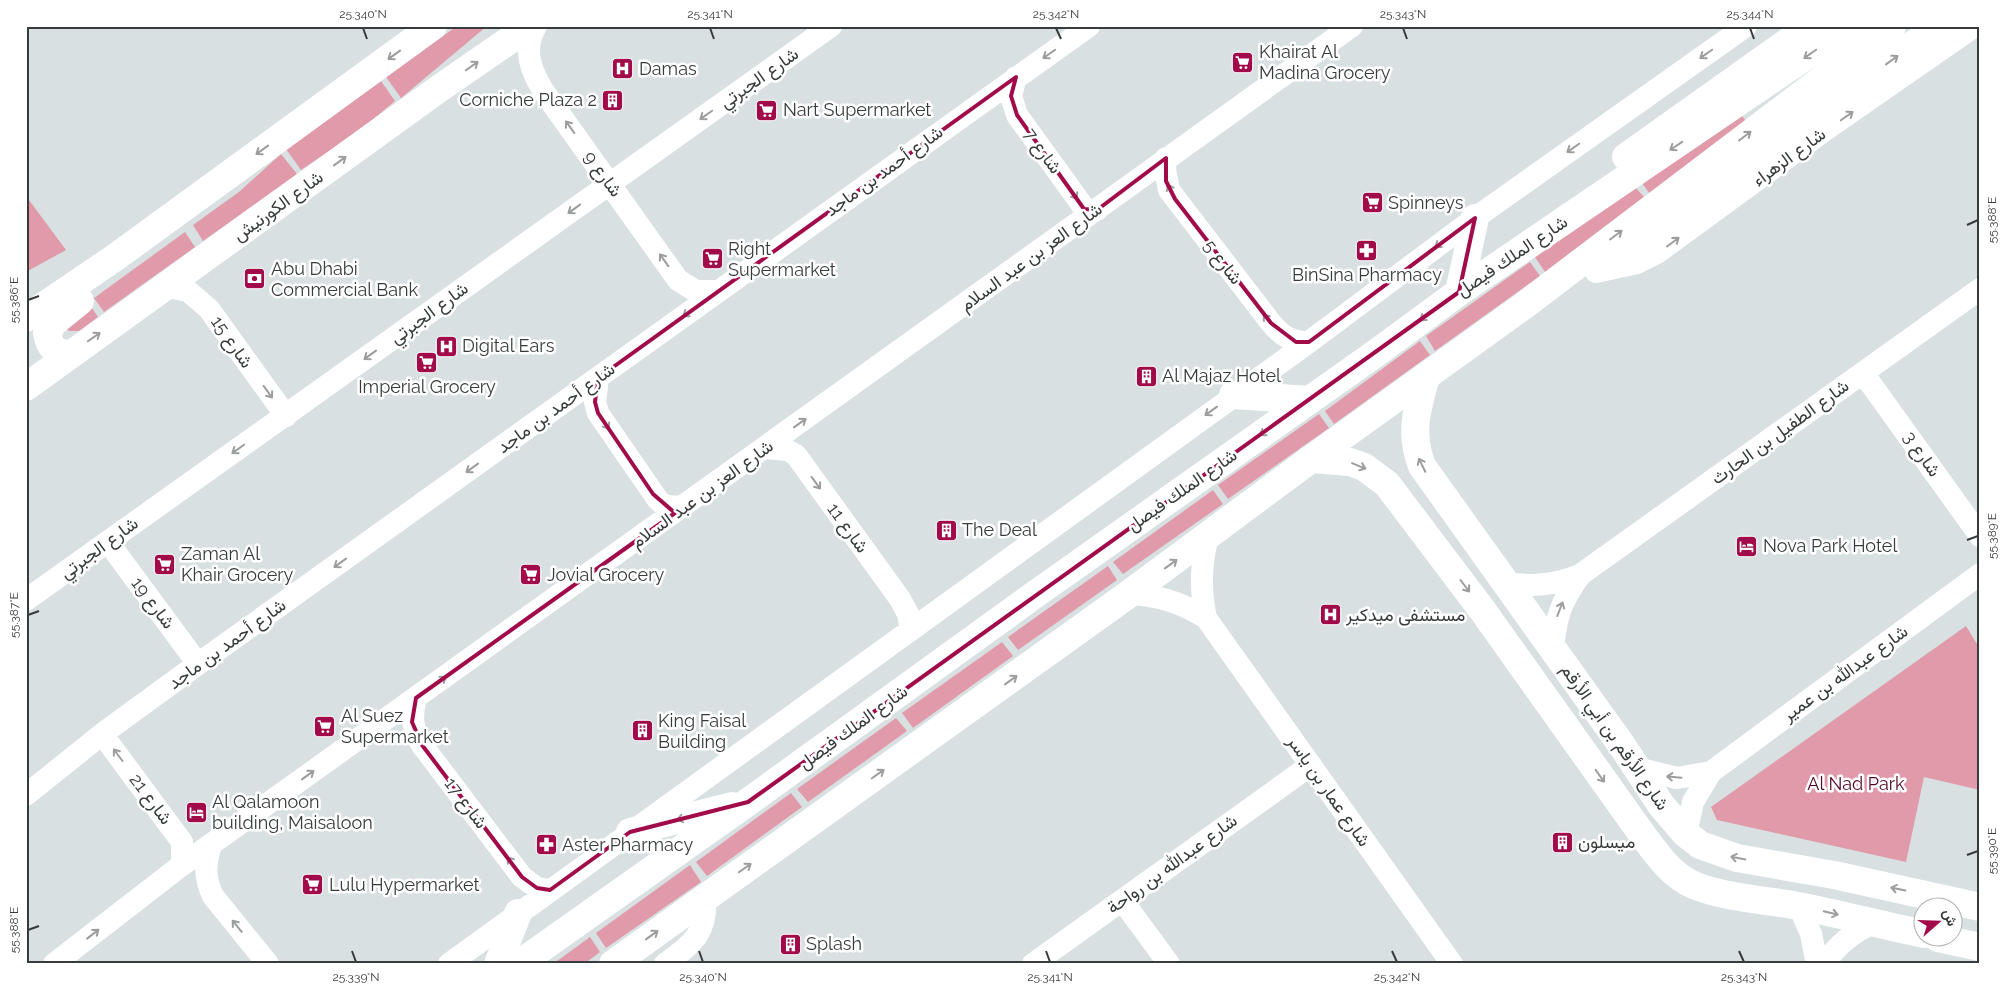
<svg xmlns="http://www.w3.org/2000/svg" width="2006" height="990" viewBox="0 0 2006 990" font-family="Raleway,Vazirmatn,sans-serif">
	<rect width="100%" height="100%" fill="#d8e0e2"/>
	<path fill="#e19aa9" d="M457,26H487L401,98L386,77Z
		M381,81L395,101L359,131L301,170L286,149Z
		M1742,116L1746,121L1650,194L1642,183Z
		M281,154L297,174L203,241L193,225L239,192Z
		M1635,187L1644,197L1545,272L1535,257Z
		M26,196L66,250L26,272Z
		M185,232L195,247L104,312L94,298Z
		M1530,262L1540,276L1435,351L1426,336Z
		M88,302L98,317L79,331H69L67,329Z
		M1420,341L1430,355L1334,424L1325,411Z
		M1319,414L1329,428L1228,499L1218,485Z
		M1213,490L1223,504L1123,574L1113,562Z
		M1108,566L1117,580L1018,650L1008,637Z
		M1966,626L1980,649V790L1924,777L1906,862L1717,820L1711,807Z
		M1002,642L1013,656L913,728L902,713Z
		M896,718L907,731L808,802L797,789Z
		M791,793L802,807L707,876L696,862Z
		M690,865L701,882L606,948L596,933Z
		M590,937L600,952L584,964H553Z"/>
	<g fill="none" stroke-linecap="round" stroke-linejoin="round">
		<path stroke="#fff" stroke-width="22" d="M536,26C522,50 531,71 544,92L678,280L696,291H716
			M1016,77L1011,96L1017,115L1082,205L1088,211L1097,210
			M1166,158L1165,170L1169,190L1271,323C1282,336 1291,342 1309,342
			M1596,272L1637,263L1657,253L1821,133L1975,26
			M165,289L173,288L188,291L209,309L286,416
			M1863,373L1980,536
			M598,378L595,402L598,413L658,500L665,506L683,507
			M766,448L787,450L796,455L900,599L908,614L911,630
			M108,542L198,664
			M1505,583C1533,587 1554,585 1580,575L1980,289
			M1129,594C1159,595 1182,603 1206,618L1452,964
			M26,600L831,26
			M1206,618C1200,590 1200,565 1208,537
			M1553,648C1557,614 1560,604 1580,575
			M416,698C411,716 412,729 422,745L522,877L537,888L550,890
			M102,734L182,842V861L178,868
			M1637,768L1677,778L1711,772
			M26,795L102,734L198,664L1089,26
			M1686,834L1693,802L1711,772L1980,574
			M211,845C205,864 204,877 213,896L268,964
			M1122,900L1169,964
			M1799,906L1811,934L1817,964
			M54,964L178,868L1352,26
			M449,964L1309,342L1475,218L1746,26
			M665,964C693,943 708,933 705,896
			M1033,964L1311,765
			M1824,964C1837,945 1853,932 1874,923"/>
		<path stroke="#fff" stroke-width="28" d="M1426,376C1417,410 1409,432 1422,466L1623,747L1661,805L1686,834L1700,845L1737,858L1834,875L1980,907
			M1311,459L1350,462L1364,467L1387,484L1483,611L1644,837C1658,856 1673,877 1696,886C1724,897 1763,900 1793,905C1837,913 1880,925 1924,934
			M1938,938L1980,947"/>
		<path stroke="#fff" stroke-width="28" d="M26,318L113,259L433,26
			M70,354C56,354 49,347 47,333L54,322L80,301
			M26,387L440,88L530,26"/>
		<path stroke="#fff" stroke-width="28" d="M1626,157L1810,26
			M1619,255L1939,26
			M1459,292L1475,218
			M1233,395L1310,400
			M630,832L732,806
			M498,964L518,913
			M519,964L748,802L1030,598L1379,351L1459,292L1850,26
			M613,964L1129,594L1311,459L1522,307L1892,26"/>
	</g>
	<defs><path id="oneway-shaft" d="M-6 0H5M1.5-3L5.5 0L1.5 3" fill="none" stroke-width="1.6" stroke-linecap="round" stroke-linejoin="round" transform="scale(1.25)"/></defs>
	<g stroke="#9c9d9d">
		<use href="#oneway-shaft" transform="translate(1049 54) rotate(145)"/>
		<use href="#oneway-shaft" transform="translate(1706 54) rotate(145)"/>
		<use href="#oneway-shaft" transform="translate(1810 54) rotate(145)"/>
		<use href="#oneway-shaft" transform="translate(394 55) rotate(144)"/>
		<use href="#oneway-shaft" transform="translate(1892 60) rotate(-36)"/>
		<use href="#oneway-shaft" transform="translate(472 66) rotate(-35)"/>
		<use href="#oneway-shaft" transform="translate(706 115) rotate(145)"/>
		<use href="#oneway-shaft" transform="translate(1847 116) rotate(-35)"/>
		<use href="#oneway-shaft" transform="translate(570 127) rotate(-126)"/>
		<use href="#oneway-shaft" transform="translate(1745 136) rotate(-37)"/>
		<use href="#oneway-shaft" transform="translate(1676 146) rotate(146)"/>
		<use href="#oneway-shaft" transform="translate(1573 148) rotate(145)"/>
		<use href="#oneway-shaft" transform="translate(262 150) rotate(144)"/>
		<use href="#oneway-shaft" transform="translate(340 161) rotate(-36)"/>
		<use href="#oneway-shaft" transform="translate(1171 191) rotate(-116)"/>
		<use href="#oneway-shaft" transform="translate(1073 193) rotate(54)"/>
		<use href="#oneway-shaft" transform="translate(574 209) rotate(144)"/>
		<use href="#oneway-shaft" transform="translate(1616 235) rotate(-37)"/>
		<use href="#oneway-shaft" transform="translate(1673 242) rotate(-37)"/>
		<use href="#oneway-shaft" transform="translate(1441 243) rotate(143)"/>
		<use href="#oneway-shaft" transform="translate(664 260) rotate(-125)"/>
		<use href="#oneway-shaft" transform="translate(689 312) rotate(144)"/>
		<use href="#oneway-shaft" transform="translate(1426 316) rotate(143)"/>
		<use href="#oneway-shaft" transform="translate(1268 320) rotate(-129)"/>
		<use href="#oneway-shaft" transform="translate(94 337) rotate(-35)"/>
		<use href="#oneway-shaft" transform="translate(370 355) rotate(144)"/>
		<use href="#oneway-shaft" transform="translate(268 392) rotate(54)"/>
		<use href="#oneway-shaft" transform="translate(1211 411) rotate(144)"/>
		<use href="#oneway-shaft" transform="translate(605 423) rotate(58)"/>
		<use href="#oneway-shaft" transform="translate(800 423) rotate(-36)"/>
		<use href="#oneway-shaft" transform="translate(1266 431) rotate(145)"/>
		<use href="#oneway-shaft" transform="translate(238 449) rotate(145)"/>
		<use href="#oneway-shaft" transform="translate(1422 465) rotate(-116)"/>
		<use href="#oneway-shaft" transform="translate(1359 466) rotate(22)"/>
		<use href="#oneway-shaft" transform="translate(472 468) rotate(144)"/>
		<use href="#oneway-shaft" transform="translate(816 483) rotate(54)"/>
		<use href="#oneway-shaft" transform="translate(340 563) rotate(144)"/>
		<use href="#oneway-shaft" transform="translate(1171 564) rotate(-36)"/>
		<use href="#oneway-shaft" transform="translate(1465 586) rotate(53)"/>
		<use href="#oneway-shaft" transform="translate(1560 609) rotate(-69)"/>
		<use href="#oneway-shaft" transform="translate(1011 680) rotate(-36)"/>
		<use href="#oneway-shaft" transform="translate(440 681) rotate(-35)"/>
		<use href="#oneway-shaft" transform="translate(118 755) rotate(-127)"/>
		<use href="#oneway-shaft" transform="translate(878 774) rotate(-35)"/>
		<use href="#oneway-shaft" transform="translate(308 775) rotate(-36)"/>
		<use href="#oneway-shaft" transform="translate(1600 776) rotate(55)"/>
		<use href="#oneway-shaft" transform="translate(1674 777) rotate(-175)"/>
		<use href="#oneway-shaft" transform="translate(684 818) rotate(166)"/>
		<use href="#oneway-shaft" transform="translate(1738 858) rotate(-169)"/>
		<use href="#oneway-shaft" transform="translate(512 863) rotate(-127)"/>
		<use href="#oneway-shaft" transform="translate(745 868) rotate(-35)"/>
		<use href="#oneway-shaft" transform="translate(1898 889) rotate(-168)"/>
		<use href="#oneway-shaft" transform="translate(1831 913) rotate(13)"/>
		<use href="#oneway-shaft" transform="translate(237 926) rotate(-129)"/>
		<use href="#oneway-shaft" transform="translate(93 934) rotate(-38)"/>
		<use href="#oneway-shaft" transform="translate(652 935) rotate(-36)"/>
	</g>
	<path fill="none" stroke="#a20b4a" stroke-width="4" stroke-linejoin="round" d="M1016,77L1011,96L1017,115L1084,209L1097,210L1166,158V181L1175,199L1271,323L1296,342H1309L1475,218L1459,292L748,802L630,832L550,890L537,888L522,877L422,745L412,722L416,698L675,513L653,494L598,413L595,402L598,378Z"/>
	<path fill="none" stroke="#383b3b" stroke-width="2" d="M363,28L367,39M710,28L714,39M1056,28L1061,39M1403,28L1407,39M1750,28L1754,39M1967,225L1978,220M28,300L39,296M1967,540L1978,536M28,615L39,611M1967,855L1978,851M28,930L39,926M352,951L356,962M699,951L703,962M1046,951L1050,962M1392,951L1397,962M1739,951L1744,962"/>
	<defs>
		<symbol id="supermarket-square" viewBox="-11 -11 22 22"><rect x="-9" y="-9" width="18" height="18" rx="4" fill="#a20b4a" stroke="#fff"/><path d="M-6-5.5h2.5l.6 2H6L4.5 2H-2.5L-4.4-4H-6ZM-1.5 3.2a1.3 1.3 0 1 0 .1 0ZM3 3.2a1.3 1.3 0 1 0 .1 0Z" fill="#fff"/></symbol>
		<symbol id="hospital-square" viewBox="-11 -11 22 22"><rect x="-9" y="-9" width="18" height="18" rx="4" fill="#a20b4a" stroke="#fff"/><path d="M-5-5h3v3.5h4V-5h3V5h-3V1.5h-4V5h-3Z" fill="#fff"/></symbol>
		<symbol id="building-square" viewBox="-11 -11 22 22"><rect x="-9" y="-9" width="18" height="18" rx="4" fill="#a20b4a" stroke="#fff"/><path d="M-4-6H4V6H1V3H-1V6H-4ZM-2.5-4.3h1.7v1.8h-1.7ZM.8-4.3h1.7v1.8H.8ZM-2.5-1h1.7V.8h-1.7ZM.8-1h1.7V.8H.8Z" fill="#fff"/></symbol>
		<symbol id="pharmacy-square" viewBox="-11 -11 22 22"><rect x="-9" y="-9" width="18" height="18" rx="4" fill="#a20b4a" stroke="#fff"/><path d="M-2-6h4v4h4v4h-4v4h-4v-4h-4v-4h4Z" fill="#fff"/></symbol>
		<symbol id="bank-square" viewBox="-11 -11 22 22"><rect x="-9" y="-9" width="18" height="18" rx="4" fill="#a20b4a" stroke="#fff"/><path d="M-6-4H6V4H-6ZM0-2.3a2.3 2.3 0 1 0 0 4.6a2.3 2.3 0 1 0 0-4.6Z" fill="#fff"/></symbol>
		<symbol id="hotel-square" viewBox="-11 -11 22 22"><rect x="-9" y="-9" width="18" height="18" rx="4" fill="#a20b4a" stroke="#fff"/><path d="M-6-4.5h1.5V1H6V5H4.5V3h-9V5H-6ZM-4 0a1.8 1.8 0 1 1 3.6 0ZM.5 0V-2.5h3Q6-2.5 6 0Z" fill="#fff"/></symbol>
	</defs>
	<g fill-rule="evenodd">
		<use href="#supermarket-square" x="1230" y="50" width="25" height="25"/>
		<use href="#hospital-square" x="610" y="56" width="25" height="25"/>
		<use href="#building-square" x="600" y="88" width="25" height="25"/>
		<use href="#supermarket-square" x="754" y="98" width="25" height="25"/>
		<use href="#supermarket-square" x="1360" y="190" width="25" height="25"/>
		<use href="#pharmacy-square" x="1354" y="238" width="25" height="25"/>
		<use href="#supermarket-square" x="700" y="246" width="25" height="25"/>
		<use href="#bank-square" x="242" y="266" width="25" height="25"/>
		<use href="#hospital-square" x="434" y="334" width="25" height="25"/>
		<use href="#supermarket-square" x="414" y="350" width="25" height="25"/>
		<use href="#building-square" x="1134" y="364" width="25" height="25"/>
		<use href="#building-square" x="934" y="518" width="25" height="25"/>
		<use href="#hotel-square" x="1734" y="534" width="25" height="25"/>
		<use href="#supermarket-square" x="152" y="552" width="25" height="25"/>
		<use href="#supermarket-square" x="518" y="562" width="25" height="25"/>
		<use href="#hospital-square" x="1318" y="602" width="25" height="25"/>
		<use href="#supermarket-square" x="312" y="714" width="25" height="25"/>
		<use href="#building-square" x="630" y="718" width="25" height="25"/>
		<use href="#hotel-square" x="184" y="800" width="25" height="25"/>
		<use href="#building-square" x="1550" y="830" width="25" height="25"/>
		<use href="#pharmacy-square" x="534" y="832" width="25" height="25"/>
		<use href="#supermarket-square" x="300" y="872" width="25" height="25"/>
		<use href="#building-square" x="778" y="932" width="25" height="25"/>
	</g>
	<g text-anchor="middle" stroke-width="5" stroke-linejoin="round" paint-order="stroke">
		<g font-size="18" fill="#383b3b" stroke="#fff" text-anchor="start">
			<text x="1259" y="58">Khairat Al<tspan x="1259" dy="21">Madina Grocery</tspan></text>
			<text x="639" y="75">Damas</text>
			<text x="597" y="106" text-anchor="end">Corniche Plaza 2</text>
			<text x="783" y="116">Nart Supermarket</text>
			<text x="1388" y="209">Spinneys</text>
			<text x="728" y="255">Right<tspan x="728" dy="21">Supermarket</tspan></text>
			<text x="271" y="275">Abu Dhabi<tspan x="271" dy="21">Commercial Bank</tspan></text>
			<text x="1367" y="281" text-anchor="middle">BinSina Pharmacy</text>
			<text x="462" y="352">Digital Ears</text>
			<text x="1162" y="382">Al Majaz Hotel</text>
			<text x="427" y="393" text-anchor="middle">Imperial Grocery</text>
			<text x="962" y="536">The Deal</text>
			<text x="1763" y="552">Nova Park Hotel</text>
			<text x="181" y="560">Zaman Al<tspan x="181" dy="21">Khair Grocery</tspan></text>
			<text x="547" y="581">Jovial Grocery</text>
			<text x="1346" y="621">مستشفى ميدكير</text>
			<text x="341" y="722">Al Suez<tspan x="341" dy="21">Supermarket</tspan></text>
			<text x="658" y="727">King Faisal<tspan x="658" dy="21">Building</tspan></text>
			<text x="212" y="808">Al Qalamoon<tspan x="212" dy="21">building, Maisaloon</tspan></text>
			<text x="1578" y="848">ميسلون</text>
			<text x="562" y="851">Aster Pharmacy</text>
			<text x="329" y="891">Lulu Hypermarket</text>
			<text x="806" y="950">Splash</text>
		</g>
		<g font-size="18" fill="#383b3b" stroke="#fff">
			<text transform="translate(759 78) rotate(-35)" y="6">شارع الجبرتي</text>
			<text transform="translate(1043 151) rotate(54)" y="6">شارع 7</text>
			<text transform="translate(1789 157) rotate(-36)" y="6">شارع الزهراء</text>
			<text transform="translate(884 171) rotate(-36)" y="6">شارع أحمد بن ماجد</text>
			<text transform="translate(603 174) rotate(54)" y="6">شارع 9</text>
			<text transform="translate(278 206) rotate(-36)" y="6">شارع الكورنيش</text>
			<text transform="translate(1512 256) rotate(-34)" y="6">شارع الملك فيصل</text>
			<text transform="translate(1031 257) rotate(-36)" y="6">شارع العز بن عبد السلام</text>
			<text transform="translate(1223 262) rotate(52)" y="6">شارع 5</text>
			<text transform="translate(429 313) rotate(-36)" y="6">شارع الجبرتي</text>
			<text transform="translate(232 342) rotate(55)" y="6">شارع 15</text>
			<text transform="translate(556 408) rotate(-36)" y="6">شارع أحمد بن ماجد</text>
			<text transform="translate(1780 432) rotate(-36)" y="6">شارع الطفيل بن الحارث</text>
			<text transform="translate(1922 454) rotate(55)" y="6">شارع 3</text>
			<text transform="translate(1182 490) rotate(-35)" y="6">شارع الملك فيصل</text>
			<text transform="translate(702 494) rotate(-36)" y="6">شارع العز بن عبد السلام</text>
			<text transform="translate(848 528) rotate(54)" y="6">شارع 11</text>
			<text transform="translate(99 548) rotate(-36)" y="6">شارع الجبرتي</text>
			<text transform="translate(153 603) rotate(53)" y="6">شارع 19</text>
			<text transform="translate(227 644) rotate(-36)" y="6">شارع أحمد بن ماجد</text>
			<text transform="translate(1845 673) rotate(-36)" y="6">شارع عبدالله بن عمير</text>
			<text transform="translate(853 727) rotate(-36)" y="6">شارع الملك فيصل</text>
			<text transform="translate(1615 737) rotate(55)" y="6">شارع الأرقم بن أبي الأرقم</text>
			<text transform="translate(1329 791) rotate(55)" y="6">شارع عمار بن ياسر</text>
			<text transform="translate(151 799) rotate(53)" y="6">شارع 21</text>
			<text transform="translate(466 803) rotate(53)" y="6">شارع 17</text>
			<text transform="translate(1172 864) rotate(-36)" y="6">شارع عبدالله بن رواحة</text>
		</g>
		<g font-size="18" fill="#530724" stroke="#fff">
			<text x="1856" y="790">Al Nad Park</text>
		</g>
	</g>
	<rect width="2006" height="990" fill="none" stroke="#ffffff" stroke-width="55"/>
	<g transform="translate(1938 922) rotate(70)"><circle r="24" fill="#ffffff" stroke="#afb1b1"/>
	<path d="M0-4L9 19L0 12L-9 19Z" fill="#a20b4a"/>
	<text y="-8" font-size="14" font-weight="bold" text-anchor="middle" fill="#383b3b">ش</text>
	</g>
	<rect x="28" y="28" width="1950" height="934" fill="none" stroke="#383b3b" stroke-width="2"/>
	<g font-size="12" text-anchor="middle" fill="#383b3b">
		<text x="363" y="18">25.340°N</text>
		<text x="710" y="18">25.341°N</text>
		<text x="1056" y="18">25.342°N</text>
		<text x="1403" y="18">25.343°N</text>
		<text x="1750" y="18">25.344°N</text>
		<text transform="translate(1992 220) rotate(-90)" y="4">55.388°E</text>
		<text transform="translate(14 300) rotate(-90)" y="4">55.386°E</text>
		<text transform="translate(1992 536) rotate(-90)" y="4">55.389°E</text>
		<text transform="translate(14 615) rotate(-90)" y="4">55.387°E</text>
		<text transform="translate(1992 851) rotate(-90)" y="4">55.390°E</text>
		<text transform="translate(14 930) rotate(-90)" y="4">55.388°E</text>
		<text x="356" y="981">25.339°N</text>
		<text x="703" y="981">25.340°N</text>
		<text x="1050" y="981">25.341°N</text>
		<text x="1397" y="981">25.342°N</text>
		<text x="1744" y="981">25.343°N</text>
	</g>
</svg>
